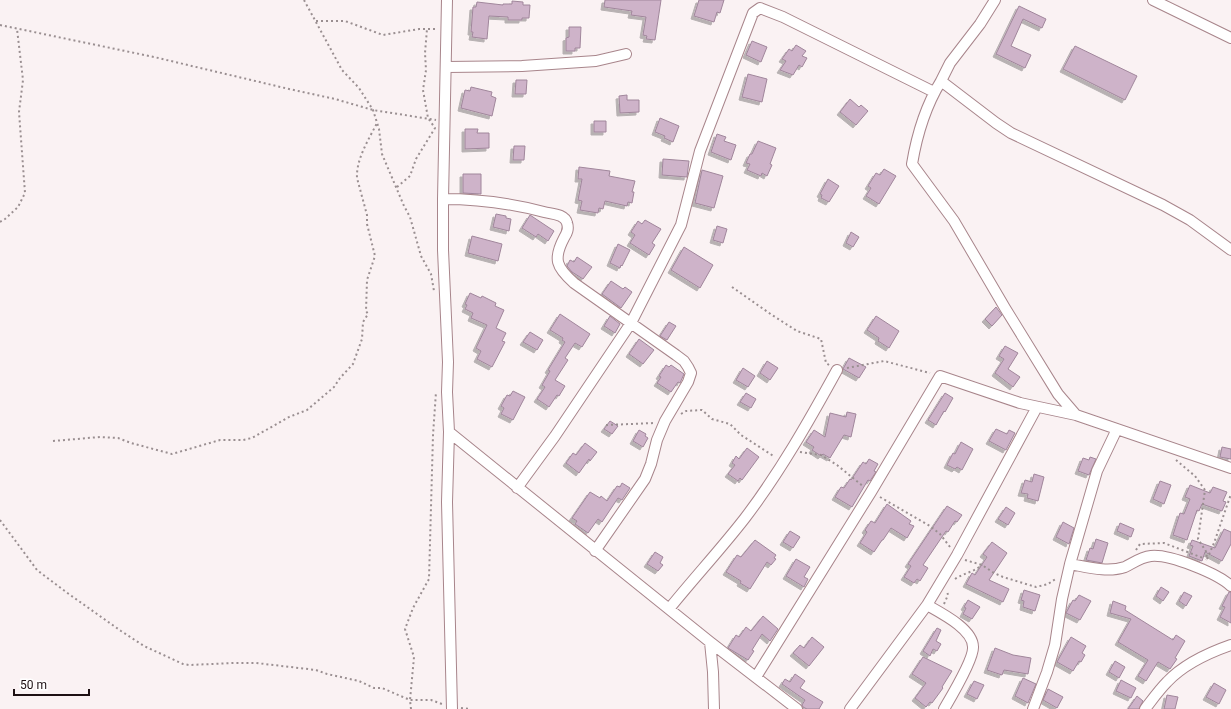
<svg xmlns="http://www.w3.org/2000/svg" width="1231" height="709" viewBox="0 0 1231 709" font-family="Roboto,sans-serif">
	<defs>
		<filter id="shadow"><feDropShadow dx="-3" dy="3" stdDeviation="0" flood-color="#0004"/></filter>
	</defs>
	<rect width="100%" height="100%" fill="#faf2f3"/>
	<path fill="#ceb3c9" stroke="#a0869b" filter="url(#shadow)" d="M605,0H661L655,40L646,39L647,36L643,35L646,17L631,15L632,11L604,7Z
		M699,0H724L720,13L717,12L714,22L694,16Z
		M512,1L523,2V5H530L529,18H522V20H508V17L489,16L487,39L472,37L473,32H471L473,7H476L477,2L503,5V4H512Z
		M1019,6L1046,19L1042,28L1023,19L1011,46L1031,55L1025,68L996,54Z
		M569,27H581L580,48H575V51H566V38L569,37Z
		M752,41L767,47L761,62L746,55Z
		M796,45L806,51L802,56L807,58L802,67L799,65L793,75L780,70L786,61L782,59L789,49L792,51Z
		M1075,46L1137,76L1125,100L1063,69Z
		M748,74L767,79L762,102L742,97Z
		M516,80H527L526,94H515Z
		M471,87L492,92L491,96L496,98L492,116L461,108L465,90L470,91Z
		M627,95V100H639V112L620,113L619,96Z
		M850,99L859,107L861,105L868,111L856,125L840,112Z
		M660,118L679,126L673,142L664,138L665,136L655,132Z
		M594,121H606V132H594Z
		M465,129H478L477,133H489V148L465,149Z
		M717,134L726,137L724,141L736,145L731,160L711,152Z
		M758,141L776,148L770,164L772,165L767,176L762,173L761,176L747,170L750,164L746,163L750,154H752Z
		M514,146H525L524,160H513Z
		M663,159L689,161L687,177L662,175Z
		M579,167L610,171L609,176L635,181L632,192H634L632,203L628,202L627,206L605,201L603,209L599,208L598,213L580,210L582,201L578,200L582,179H578Z
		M884,169L896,176L879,204L866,196L871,188L868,186L876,173L880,175Z
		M702,170L723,176L714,208L695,203Z
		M463,174H481V194L463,193Z
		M828,179L839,186L829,202L821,198L822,195L820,194Z
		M496,214L506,216V218L511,219L509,231L493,227Z
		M530,215L554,231L548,241L538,234L536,237L522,228Z
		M645,220L661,229L652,243L655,245L649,255L630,243L635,235L631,232L638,221L642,224Z
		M717,226L727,229L723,243L713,240Z
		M851,232L859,237L853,247L846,243Z
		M472,236L502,244L498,261L468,253Z
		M618,244L630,250L622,266L621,265L620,268L610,263Z
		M684,247L713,265L700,288L671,270Z
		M577,257L592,267L583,279L572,272L567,266L570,260L574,262Z
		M611,281L623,289L625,287L632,292L621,308L602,294Z
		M470,293L481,298L482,296L496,303L495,306L504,310L496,328L506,333L502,341L505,342L492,367L477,359L481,351L476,348L487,325L471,318L473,313L465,309L467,305L465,304Z
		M996,307L1002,315L992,326L985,319Z
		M560,314L590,334L582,347L575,343L565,358L568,360L555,380L565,386L559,396L557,395L549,407L537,399L545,387L542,385L550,371L548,370L565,342L562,340L563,338L550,330Z
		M610,316L620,324L615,333L604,326Z
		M876,316L899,331L889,348L878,341L879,338L867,330Z
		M669,322L676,326L667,340L660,336Z
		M530,332L543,340L537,350L523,342Z
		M639,339L654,350L643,364L629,354Z
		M1005,346L1018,353L1008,369L1020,377L1013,387L995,373L1004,359L999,356Z
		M849,358L866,367L859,378L843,369Z
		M767,361L778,368L770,380L760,373Z
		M666,365L669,367L671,365L684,374L680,383L678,382L671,392L657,383L661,377L659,376Z
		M743,368L755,376L748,387L736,380Z
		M513,391L525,397L513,420L501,414L504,408L501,406L507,395L510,396Z
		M746,393L756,399L751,408L740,402Z
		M945,393L953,398L945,412L944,411L936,425L928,420Z
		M847,412L856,414L851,437L844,435L830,458L823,454L821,456L812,450L814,447L806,442L814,430L825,437L830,413L846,417Z
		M610,421L618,426L612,434L604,429Z
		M996,429L1007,434L1009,430L1015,433L1006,450L989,441Z
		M639,430L646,434L645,436L648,438L643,447L633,441Z
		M961,442L973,449L962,470L957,467L955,469L947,465L953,453L955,454Z
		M585,443L597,452L590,461L589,459L579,473L566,463L573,453L576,455Z
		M1222,447L1231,449V459L1220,457Z
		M747,448L759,457L742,480L740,478L738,481L728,474L735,465L732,463L736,456L739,459Z
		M1090,457L1096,459L1089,475L1078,471L1083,458L1089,460Z
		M869,459L878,464L874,471L876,472L870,481L868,480L852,507L835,497L841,487L844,488L850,479L851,480L863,462L866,464Z
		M1034,474L1044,477L1038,501L1027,498L1028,494L1021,493L1025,480L1032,482Z
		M1160,481L1171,485L1164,504L1153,499Z
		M622,483L630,488L622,500L618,498L602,522L598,519L588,533L575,524L577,521L572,518L590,492L600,498L601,496L607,501L617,486L620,487Z
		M1190,485L1210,493L1213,487L1227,492L1223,501L1226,502L1222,511L1202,504L1199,511L1197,510L1187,540L1173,535L1180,513L1184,514L1190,499L1185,497Z
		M887,504L911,521L909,524L914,526L907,538L891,528L883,540H882L874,552L860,543L867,532L865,530L871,521L875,523Z
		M947,506L962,515L957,522L955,521L948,532L946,531L923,565L928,568L920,581L917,579L914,583L904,577L911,566L908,564Z
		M1006,507L1015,513L1008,525L998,519Z
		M1063,522L1074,528L1069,544L1056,537Z
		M1120,523L1134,529L1131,537L1117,531Z
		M1224,529L1231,532V544L1222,561L1205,552L1202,561L1189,556L1193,546L1190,545L1192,540L1215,548Z
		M790,531L800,537L793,548L783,542Z
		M1096,539L1108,543L1102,563L1086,560L1090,548L1093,549Z
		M755,540L776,555L774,558L776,559L771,565L767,562L750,589L740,583L741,581L726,572L737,555L741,557Z
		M992,542L1007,553L989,580L1009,589L1003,602L966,584L972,573L975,575L987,557L983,554Z
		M655,552L663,557L660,563L663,565L658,571L647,564Z
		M796,559L810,567L804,577L808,579L804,587L786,576Z
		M1161,587L1169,592L1163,601L1156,596Z
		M1024,590L1040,595L1035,611L1023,607L1024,601L1021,600Z
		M1184,592L1192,596L1186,606L1179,601Z
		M1229,592H1231V623L1220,617L1225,607L1222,606Z
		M1079,595L1091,601L1080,620L1066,613L1073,600L1075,601Z
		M968,600L980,607L972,619L963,614L966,608L964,607Z
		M1113,601L1126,606L1125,610L1173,640L1176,635L1185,641L1175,658L1177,659L1170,669L1158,662L1146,681L1138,676L1148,660L1118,642L1131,619L1110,613Z
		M763,616L778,629L770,641L762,634L752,650L754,651L748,660L728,648L736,635L739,637L746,627L751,631Z
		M937,628L941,630L936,641L941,644L937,651L933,649L930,656L923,651Z
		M812,637L824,647L809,666L793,653L800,645L804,648Z
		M1071,637L1086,646L1082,653L1085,655L1081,662L1079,661L1073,671L1057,662Z
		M995,648L1013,655L1031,658L1028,674L1004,670L1002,675L987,670Z
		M923,657L952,671L942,687L943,688L932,703L930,702L926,707L915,698L926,683L912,674Z
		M1115,661L1125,667L1119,678L1109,672Z
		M795,674L805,681L800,688L823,702L819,709H807L803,707L802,705L805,700L782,684L785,679L790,682Z
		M1023,678L1036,684L1028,703L1015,696Z
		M1121,680L1136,688L1131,698L1116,691Z
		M974,681L984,685L977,699L967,694Z
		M1214,683L1226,690L1219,704L1206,697Z
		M1048,689L1063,697L1057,708L1043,700Z
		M1167,695L1178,697L1175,709H1164Z
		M1137,696L1143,701L1139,709H1128Z"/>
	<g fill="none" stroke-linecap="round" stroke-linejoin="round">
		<defs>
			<path id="street" d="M447,0L443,199V250L448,362L447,392L449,432L710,642L797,709
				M995,0L980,24L950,63L941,81L996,123L1011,133L1163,205L1190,220L1231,250
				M1153,0L1231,38
				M447,67L522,66L596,61L626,54
				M941,81C925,107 917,134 912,164L954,221L1005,308L1058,394L1076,415L1231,468
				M443,199C478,199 510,203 544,212C552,214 565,214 567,223C569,229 567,233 564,238C553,259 556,267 574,283L676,355L684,361L688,367L691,373L688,382L665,421L657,440L651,464L645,479L595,551
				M449,432L447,502L452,709
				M517,488L555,436L631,323L681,225L700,151L753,13L760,8L783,17L934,92
				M1070,564C1087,567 1107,573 1125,567C1133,563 1141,557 1151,556C1169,554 1217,573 1231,586
				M927,605C941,613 973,629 973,647C974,659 951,697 944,709
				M669,609C694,578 721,549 745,518C780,472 809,421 837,370
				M710,642L713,672L714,709
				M756,677L871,492L940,376L1020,403L1076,415
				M850,709L927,605L957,555L1037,407
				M1033,709L1047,672L1055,645L1062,599L1070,564L1097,471L1117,429
				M1145,709C1152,700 1159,690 1167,682C1184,664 1208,653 1231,645"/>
		</defs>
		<use href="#street" stroke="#a8858b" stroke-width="12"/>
		<path stroke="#9a8f91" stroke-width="2" stroke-dasharray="2 3" stroke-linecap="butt" d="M304,0L342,70L359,88L373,110L379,129L382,154L404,206L410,217L421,256L431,274L434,291
			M316,21H345L383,35L419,29H438
			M0,25L154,57L289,89L335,99L373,110L436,120
			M397,187L410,176L416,159L435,128L428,118L423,90L426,70L425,53L427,29
			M0,222L5,219L18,207L25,193L19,112L23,80L17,29
			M732,287L772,315L797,331L821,339L826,363L829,365
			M847,368L884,361L930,373
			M681,414L686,411L702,410L712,419L730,424L741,435L775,457
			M606,425L655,423
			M53,441L100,437L118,438L131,443L172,454L220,440H243L252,438L289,417L307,410L334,387L340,378L353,364L362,339L363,322L368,314L366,311L367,280L375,256L367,224V215L357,178C356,159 369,139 377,123
			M800,452L821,455L837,465L864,487
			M1176,460L1195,476L1205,490L1198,539L1207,553L1206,560
			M880,497L930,526L940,534L950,547
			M0,520L37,570L66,592L121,631L144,646L183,664L189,665L234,663H256L316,670L327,674L359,681L374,688H382L410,700H431L442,704
			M1136,550L1140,544L1164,543L1203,558
			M1207,559L1214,543L1231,494
			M965,560L982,565L994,573L1003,577L1036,587L1048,584L1057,578
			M955,579C964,573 974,572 982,565
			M944,604L948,595L947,591
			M461,708L470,709
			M411,709L410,700L414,657L405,629L413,608L429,579L433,435L436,392"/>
		<use href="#street" stroke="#fff" stroke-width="10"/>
	</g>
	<path d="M14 689v6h75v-6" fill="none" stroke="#1d1013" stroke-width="2"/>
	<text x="20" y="689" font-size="12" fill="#1d1013" stroke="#ffffff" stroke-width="3" paint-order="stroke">50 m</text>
</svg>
